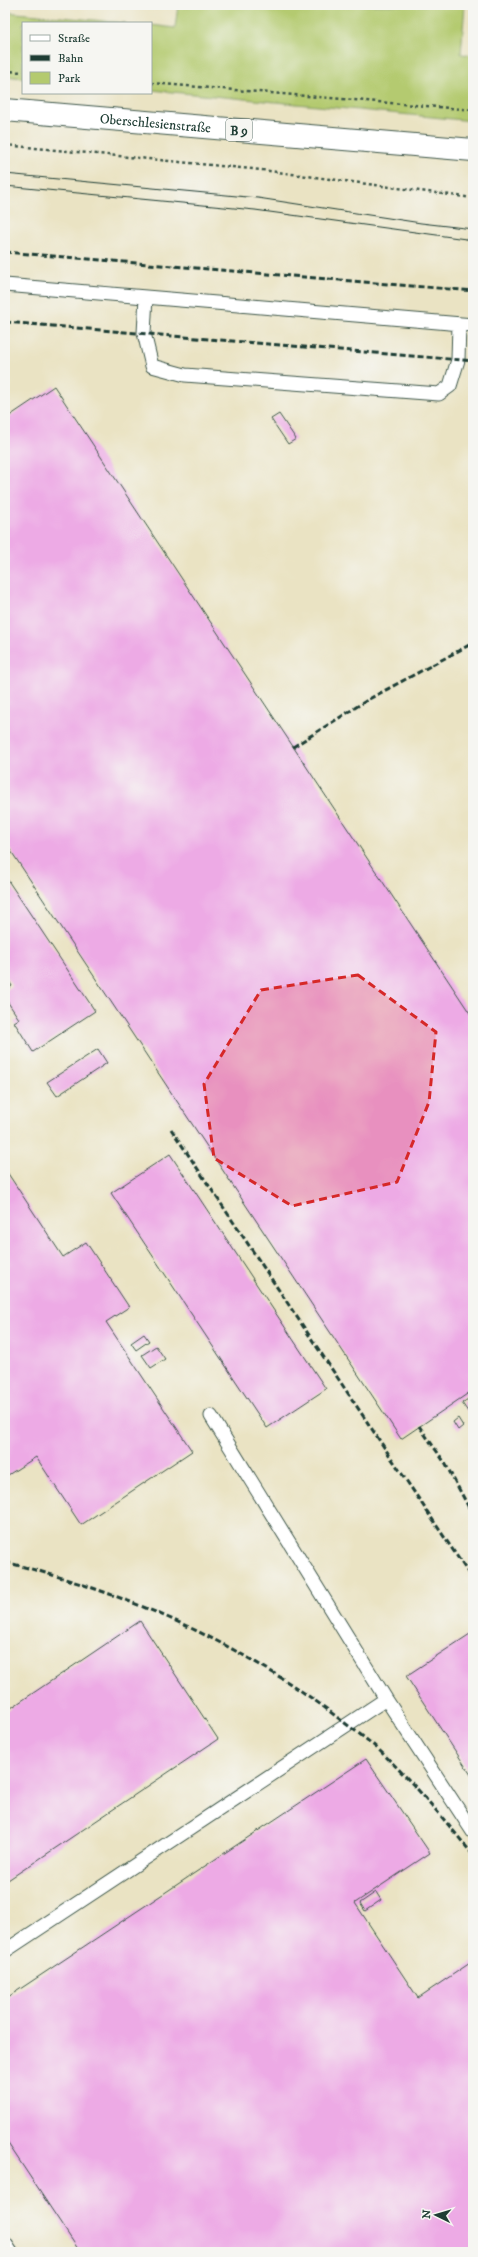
<svg xmlns="http://www.w3.org/2000/svg" width="478" height="2257" viewBox="0 0 478 2257" font-family="'IM FELL DW Pica',serif">
	<rect width="100%" height="100%" fill="#f6f6f2"/>
	<filter id="ink" filterUnits="userSpaceOnUse"><feTurbulence type="fractalNoise" baseFrequency=".025" numOctaves="2"/><feDisplacementMap in="SourceGraphic" scale="8" xChannelSelector="R" yChannelSelector="G"/><feConvolveMatrix kernelMatrix="1 2 1 2 8 2 1 2 1" color-interpolation-filters="sRGB"/></filter>
	<filter id="wash" filterUnits="userSpaceOnUse"><feTurbulence type="fractalNoise" baseFrequency=".012" numOctaves="4" result="noise"/><feDisplacementMap in="SourceGraphic" scale="16" xChannelSelector="R" yChannelSelector="G"/><feGaussianBlur stdDeviation="0.9" result="paint"/><feColorMatrix in="noise" values="0 0 0 0 0 0 0 0 0 0 0 0 0 0 0 0 0 1.4 0 .05"/><feComposite in="paint" operator="in"/></filter>
	<g filter="url(#wash)">
		<rect width="100%" height="100%" fill="#eae3c3"/>
		<path fill="#b4ca6f" stroke="#6a8452" d="M178,5H465L461,54L473,55V121L151,90V25L175,28Z
			M5,12L126,23H23V78L5,76Z"/>
		<g id="blocks">
			<path fill="#edaae5" d="M54,386L473,1018V1390L401,1439L5,842V419Z
				M279,414L296,439L288,444L271,419Z
				M5,876L95,1011L33,1052L14,1022L19,1019L5,998V991L12,986L5,975Z
				M98,1049L107,1063L57,1096L47,1082Z
				M170,1154L326,1389L267,1428L111,1193Z
				M5,1169L63,1257L86,1242L129,1307L106,1322L192,1451L81,1525L36,1457L8,1475L5,1470Z
				M144,1334L149,1341L136,1350L131,1343Z
				M156,1346L165,1359L151,1368L142,1355Z
				M473,1396V1419L462,1403Z
				M458,1418L463,1426L458,1430L453,1422Z
				M140,1621L218,1739L5,1882V1712Z
				M473,1632V1778L406,1676Z
				M366,1759L430,1853L355,1903L418,1998L473,1961V2252H80L5,2139V1999Z
				M376,1892L381,1900L365,1911L360,1903Z"/>
		</g>
	</g>
	<g filter="url(#ink)">
		<use href="#blocks" fill-opacity="0" stroke="#3d5649" stroke-width="1"/>
		<g fill="none" stroke-linecap="round" stroke-linejoin="round">
			<defs>
				<path id="lane" d="M5,285L473,325
					M146,297L144,333L152,366L185,375L439,394L450,386L458,360L459,324
					M211,1416L386,1699L473,1832
					M5,1951L386,1699
					M5,2243L11,2252"/>
				<g id="primary">
					<path id="s1" d="M5,110L473,150"/>
				</g>
			</defs>
			<use href="#lane" stroke="#3d5649" stroke-width="15"/>
			<use href="#primary" stroke="#3d5649" stroke-width="24"/>
			<path stroke="#3d5649" stroke-width="2.5" stroke-dasharray="3 3" stroke-linecap="butt" d="M5,71L23,72
				M151,83L473,110
				M5,145L262,170L473,198"/>
			<use href="#lane" stroke="#fff" stroke-width="13"/>
			<use href="#primary" stroke="#fff" stroke-width="22"/>
			<path stroke="#1f3d34" stroke-width="1" d="M5,174L258,198L421,223L473,229
				M5,186L255,210L473,240"/>
			<path stroke="#1f3d34" stroke-width="3" stroke-dasharray="6 3" stroke-linecap="butt" d="M5,252L473,291
				M5,322L473,361
				M293,747L369,699L473,643
				M171,1129L473,1580
				M419,1426L445,1463L473,1515
				M5,1562C121,1591 232,1639 328,1710C345,1724 364,1736 380,1751C414,1783 444,1819 473,1855"/>
		</g>
	</g>
	<path fill="#d62828" fill-opacity="0.2" stroke="#d62828" stroke-width="3" stroke-dasharray="8 5" stroke-linejoin="round" d="M358,975L436,1032L429,1102L397,1182L292,1206L214,1158L204,1084L261,990Z"/>
	<g text-anchor="middle" stroke-width="4" stroke-linejoin="round" paint-order="stroke">
		<rect fill="#f6f6f2" stroke="#60746d" stroke-width="1" x="226" y="119" width="26" height="22" rx="3"/>
		<g font-size="13" font-weight="bold" fill="#1f3d34">
			<text x="239" y="135">B 9</text>
		</g>
		<g font-size="14" fill="#1f3d34" stroke="#f6f6f2">
			<text dy="5" stroke="none"><textPath href="#s1" startOffset="151">Oberschlesienstraße</textPath></text>
		</g>
	</g>
	<rect width="478" height="2257" fill="none" stroke="#f6f6f2" stroke-width="20"/>
	<rect x="22" y="22" width="130" height="72" fill="#f6f6f2" stroke="#a0aca6"/>
	<rect x="30" y="35" width="20" height="6" fill="#ffffff" stroke="#a0aca6"/>
	<text x="58" y="42" font-size="12" fill="#1f3d34">Straße</text>
	<rect x="30" y="55" width="20" height="6" fill="#1f3d34" stroke="#a0aca6"/>
	<text x="58" y="62" font-size="12" fill="#1f3d34">Bahn</text>
	<rect x="30" y="72" width="20" height="12" fill="#b4ca6f" stroke="#a0aca6"/>
	<text x="58" y="82" font-size="12" fill="#1f3d34">Park</text>
	<g transform="translate(436 2215) rotate(275)" stroke="#f6f6f2" stroke-width="3" paint-order="stroke">
	<path d="M0-3L7 15L0 10L-7 15Z" fill="#1f3d34"/>
	<text y="-6" font-size="11" font-weight="bold" text-anchor="middle" fill="#1f3d34">N</text>
	</g>
</svg>
